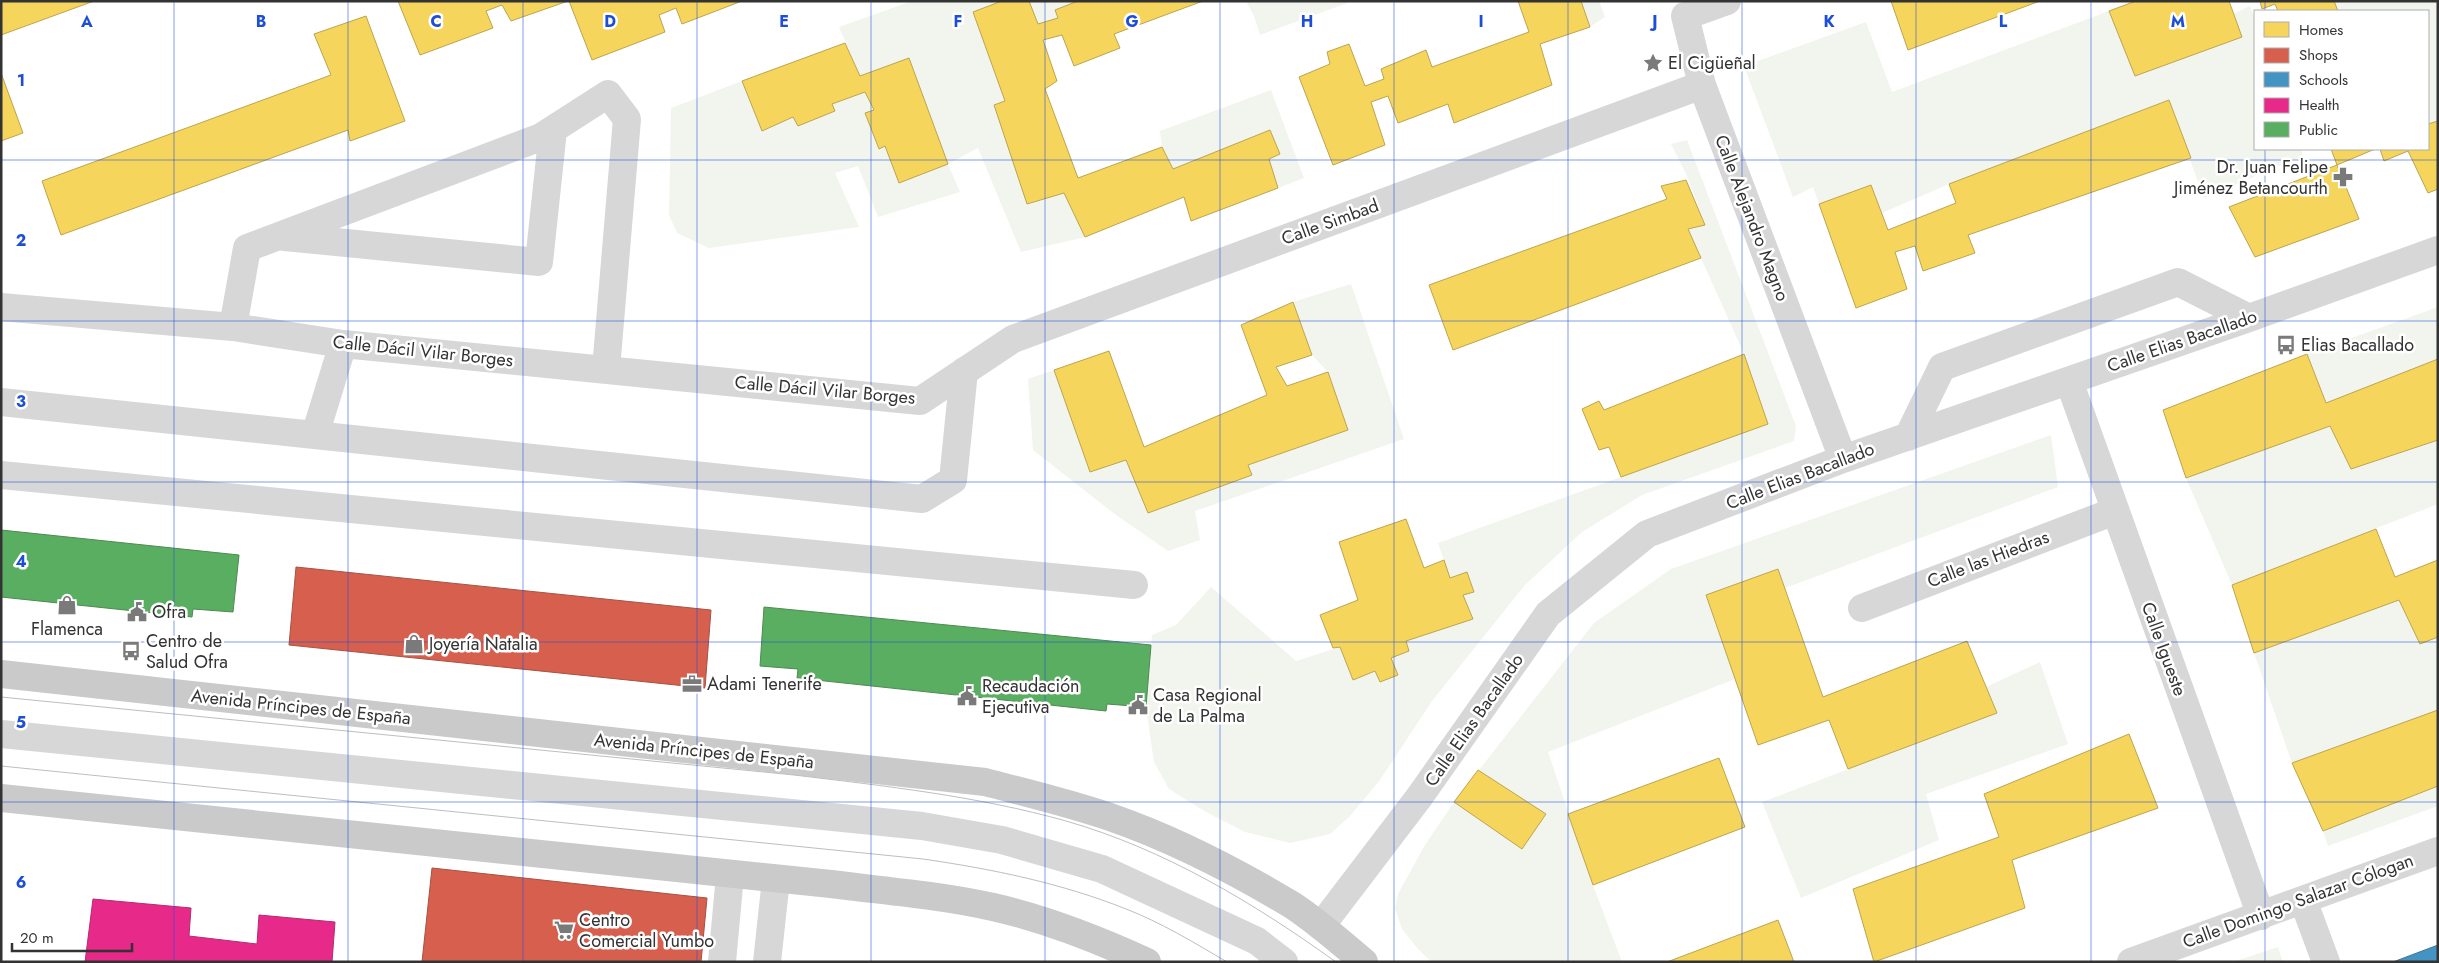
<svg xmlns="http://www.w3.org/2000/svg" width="2439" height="963" viewBox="0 0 2439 963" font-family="Jost,sans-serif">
	<rect width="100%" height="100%" fill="#fff"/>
	<path fill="#f1f5ed" d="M912,1H1002L973,13L1005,101L994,105L1027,204L1064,193L1085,237L1021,252L978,148L948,164L960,192L878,217L858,166L835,173L859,227L709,248L677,233L669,215L671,108L742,81L762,130L793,117L798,126L835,111L832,104L865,92L874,110L865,113L878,149L885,146L898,182L948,164L909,59L860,76L839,27Z
		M1029,1H1077V2L1055,10L1058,18L1038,24Z
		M1246,1H1353L1260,35L1254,16Z
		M1581,1H1599L1605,17L1590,27Z
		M2334,1H2438V121L2428,124V11H2338Z
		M2250,6L2255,19V149H2301L2303,156L2204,198L2168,100L1949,184L1882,213L1871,185L1819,204L1813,187L1793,197L1744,66L1866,22L1892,92L2109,11L2135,76L2242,37L2233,14Z
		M1271,90L1304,178L1278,188L1269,159L1280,154L1270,130L1173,169L1162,147L1160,131Z
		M1687,140L1796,426L1794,441L1642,495L1582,532L1525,585L1432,701L1380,780L1350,816L1330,834L1290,843L1245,832L1206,812L1169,789L1154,762L1146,707L1152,635L1176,625L1211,587L1296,661L1340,647L1353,680L1375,671L1380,681L1398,675L1391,658L1406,641L1473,619L1463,595L1474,591L1467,572L1450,578L1438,543L1768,424L1744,354L1688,229L1705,224L1687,176L1671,144Z
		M1351,284L1404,439L1195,511L1200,540L1168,551L1116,515L1033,450L1028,379L1054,370L1091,472L1126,460L1148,513L1251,475L1248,465L1348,430L1328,372L1312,355L1293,302Z
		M2438,307V359L2326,403L2307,354Z
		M2330,426L2352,469L2438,440V504L2232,585L2186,478Z
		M2051,435L2058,487L1785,588L1778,569L1706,595L1735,679L1548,752L1593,885L1622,962H1432L1418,949L1402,929L1395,908L1398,894L1425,845L1454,802L1594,623L1671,569Z
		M2399,600L2420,643L2438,637V710L2292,763L2254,653Z
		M2040,662L2068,744L1926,794L1939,840L1801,898L1762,802L1996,713L1986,687Z
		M2438,786V806L2328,846L2323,831Z
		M2278,947L2283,962H2233Z"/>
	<path fill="#f6d55c" stroke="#bca450" d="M1,1H94L1,35Z
		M398,1H568L511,21L502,5L486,11L493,28L420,55Z
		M569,1H742L682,24L676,8L659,15L665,32L592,60Z
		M1002,1H1029L1038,24L1058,18L1055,10L1078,1H1203L1114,34L1120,48L1074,66L1062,35L1043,40L1057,81L1045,89L1078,178L1162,147L1173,169L1270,130L1280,154L1269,159L1278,188L1191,221L1184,197L1085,237L1064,193L1027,204L994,105L1005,101L973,12Z
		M1518,1H1581L1590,27L1540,44L1552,85L1454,123L1448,104L1398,123L1388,96L1371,102L1385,145L1333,165L1299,77L1330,64L1327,52L1349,44L1365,86L1384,79L1381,69L1426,50L1432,67L1529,32Z
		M1891,1H2040L1908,50Z
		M2136,1H2229L2242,37L2135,76L2109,11Z
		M2260,1H2334L2338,11H2278L2275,4L2262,9Z
		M366,16L405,121L350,141L348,130L61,235L42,181L331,75L314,34Z
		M845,43L860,76L909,58L948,164L899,183L885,146L879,149L865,113L874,110L865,92L832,104L835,111L798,126L793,117L762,131L742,81Z
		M1,73L23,133L1,141Z
		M2169,100L2191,158L1968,235L1975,253L1923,271L1915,246L1895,252L1907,289L1856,308L1819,204L1871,185L1888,230L1956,203L1949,184Z
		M2438,121V189L2428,193L2408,151L2384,161L2380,149H2428V124Z
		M2331,149H2375L2337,165Z
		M2337,165L2359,219L2255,257L2229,207Z
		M1686,180L1705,225L1688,229L1701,258L1453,350L1429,285L1667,199L1661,186Z
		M1293,302L1312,355L1276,367L1287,386L1328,372L1348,430L1248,465L1252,475L1148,513L1126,460L1090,472L1054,370L1109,351L1144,447L1267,395L1241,325Z
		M1744,354L1768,424L1621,477L1609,447L1599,450L1582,409L1599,401L1604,410Z
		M2307,354L2326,403L2438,359V440L2351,469L2330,426L2186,478L2163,410Z
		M1406,519L1424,568L1444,560L1450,578L1467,572L1474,592L1463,595L1473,619L1406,641L1409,651L1391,658L1398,675L1380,682L1375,671L1353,680L1340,647L1333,648L1320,615L1358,600L1339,542Z
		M2376,529L2395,577L2438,560V637L2420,644L2399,600L2254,653L2232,585Z
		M1778,569L1823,697L1967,641L1997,713L1848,769L1829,720L1758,745L1706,595Z
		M2438,710V786L2323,831L2292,763Z
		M2129,734L2158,808L2012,860L2025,908L1874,962L1853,889L1999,837L1984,794Z
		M1719,758L1745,827L1593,885L1568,814Z
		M1478,770L1546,814L1522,849L1454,802Z
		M1778,920L1794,962H1667Z"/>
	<path fill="#d6604d" stroke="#a55245" d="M296,567L711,610L705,688L289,645Z
		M432,868L707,898L701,962H422Z"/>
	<path fill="#4393c3" stroke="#3e7698" d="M2438,945V962H2393Z"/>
	<path fill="#e7298a" stroke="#b12c70" d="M93,899L191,908L189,936L257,944L259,915L335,922L332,962H85Z"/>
	<path fill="#5aae61" stroke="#4e8953" d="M1,530L239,555L233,612L193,609L192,617L1,597Z
		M764,607L1151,645L1146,707L1107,704L1106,711L797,678L798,669L760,666Z"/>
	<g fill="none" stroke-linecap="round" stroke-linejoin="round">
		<path stroke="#d7d7d7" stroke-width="28" d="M1727,1L1685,16L1702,85L1843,459
			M285,237L539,262L553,130
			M1,307L233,327L343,344L920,401L1013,339L1702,85
			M233,327L247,248L541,137L608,94L627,119L606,369
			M2069,381L2261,916
			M1,402L922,499L953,480L964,371
			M315,435L343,344
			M1908,437L1942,367L2178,282L2249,318
			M1,475L1134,585
			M1862,608L2115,511
			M1,734L922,826L1002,840L1102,869L1257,941L1284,962
			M2303,900L2326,962
			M1321,926L1420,796L1548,614L1647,534L1843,459L2249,318L2438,250
			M722,962L730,875
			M767,962L776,879
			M2131,962L2438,851"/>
		<path stroke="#cacaca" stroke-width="28" d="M1,674L985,782C1027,793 1069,803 1110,817C1171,838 1237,872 1292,905C1318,922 1340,942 1364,962
			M1,798L831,884C885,891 940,895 993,907C1046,919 1097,939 1147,962"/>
		<path stroke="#bebebe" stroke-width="1" d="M1,697L794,775C885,786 977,796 1066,821C1164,849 1254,903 1336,962
			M1,766L923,859C992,869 1061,883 1126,909C1160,922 1195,943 1227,962"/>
	</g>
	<path fill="none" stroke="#1d4ed8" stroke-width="1" stroke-opacity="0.55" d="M174,1V962M348,1V962M523,1V962M697,1V962M871,1V962M1045,1V962M1220,1V962M1394,1V962M1568,1V962M1742,1V962M1916,1V962M2091,1V962M2265,1V11M2265,149V962M1,160H2438M1,321H2438M1,482H2438M1,642H2438M1,802H2438"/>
	<defs>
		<symbol id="sight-bare" viewBox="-9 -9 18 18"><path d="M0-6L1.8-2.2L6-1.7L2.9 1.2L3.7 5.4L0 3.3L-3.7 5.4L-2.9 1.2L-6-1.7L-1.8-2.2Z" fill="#7a7a7a" stroke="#fff" stroke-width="2.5" paint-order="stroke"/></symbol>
		<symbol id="pharmacy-bare" viewBox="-9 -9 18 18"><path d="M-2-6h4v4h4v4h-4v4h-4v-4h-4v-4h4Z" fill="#7a7a7a" stroke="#fff" stroke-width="2.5" paint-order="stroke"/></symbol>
		<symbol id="bus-bare" viewBox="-9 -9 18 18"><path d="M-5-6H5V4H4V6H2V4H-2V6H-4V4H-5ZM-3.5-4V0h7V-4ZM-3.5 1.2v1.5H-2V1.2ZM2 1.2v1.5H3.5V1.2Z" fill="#7a7a7a" stroke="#fff" stroke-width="2.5" paint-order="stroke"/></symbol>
		<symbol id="shop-bare" viewBox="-9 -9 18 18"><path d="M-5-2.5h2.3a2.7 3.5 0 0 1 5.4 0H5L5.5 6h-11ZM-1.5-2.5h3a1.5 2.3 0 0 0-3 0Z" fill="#7a7a7a" stroke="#fff" stroke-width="2.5" paint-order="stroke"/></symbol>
		<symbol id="civic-bare" viewBox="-9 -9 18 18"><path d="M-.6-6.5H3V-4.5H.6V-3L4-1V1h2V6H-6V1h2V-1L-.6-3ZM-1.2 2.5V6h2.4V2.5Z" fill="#7a7a7a" stroke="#fff" stroke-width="2.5" paint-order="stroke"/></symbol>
		<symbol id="office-bare" viewBox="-9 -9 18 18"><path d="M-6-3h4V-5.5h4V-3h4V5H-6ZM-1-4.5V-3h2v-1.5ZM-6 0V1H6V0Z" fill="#7a7a7a" stroke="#fff" stroke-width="2.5" paint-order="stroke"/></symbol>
		<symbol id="supermarket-bare" viewBox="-9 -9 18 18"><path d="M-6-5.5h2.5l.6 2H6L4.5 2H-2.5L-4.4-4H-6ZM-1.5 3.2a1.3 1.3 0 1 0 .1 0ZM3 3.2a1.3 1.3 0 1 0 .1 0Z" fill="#7a7a7a" stroke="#fff" stroke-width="2.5" paint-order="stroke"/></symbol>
	</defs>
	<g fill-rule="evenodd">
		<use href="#sight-bare" x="1639" y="49" width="28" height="28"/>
		<use href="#pharmacy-bare" x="2329" y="163" width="28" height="28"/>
		<use href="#bus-bare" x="2272" y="331" width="28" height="28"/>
		<use href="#shop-bare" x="53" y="591" width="28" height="28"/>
		<use href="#civic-bare" x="123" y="598" width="28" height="28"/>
		<use href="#shop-bare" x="400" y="630" width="28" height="28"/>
		<use href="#bus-bare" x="117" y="637" width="28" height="28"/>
		<use href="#office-bare" x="678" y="670" width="28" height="28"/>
		<use href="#civic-bare" x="953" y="682" width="28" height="28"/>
		<use href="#civic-bare" x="1124" y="691" width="28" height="28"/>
		<use href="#supermarket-bare" x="550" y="916" width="28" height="28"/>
	</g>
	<g text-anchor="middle" stroke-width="5" stroke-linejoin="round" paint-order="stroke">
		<g font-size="18" fill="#333" stroke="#fff" text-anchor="start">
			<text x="1668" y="69">El Cigüeñal</text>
			<text x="2328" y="173" text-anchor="end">Dr. Juan Felipe<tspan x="2328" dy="21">Jiménez Betancourth</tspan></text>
			<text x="2301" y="351">Elias Bacallado</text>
			<text x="152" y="618">Ofra</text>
			<text x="67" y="635" text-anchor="middle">Flamenca</text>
			<text x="146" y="647">Centro de<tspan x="146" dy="21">Salud Ofra</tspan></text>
			<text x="429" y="650">Joyería Natalia</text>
			<text x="707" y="690">Adami Tenerife</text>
			<text x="982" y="692">Recaudación<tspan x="982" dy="21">Ejecutiva</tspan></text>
			<text x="1153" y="701">Casa Regional<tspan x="1153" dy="21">de La Palma</tspan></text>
			<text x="579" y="926">Centro<tspan x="579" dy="21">Comercial Yumbo</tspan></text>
		</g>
		<g font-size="18" fill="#333" stroke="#fff">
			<text transform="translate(1752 218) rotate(69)" y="6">Calle Alejandro Magno</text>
			<text transform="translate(1330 222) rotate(-20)" y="6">Calle Simbad</text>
			<text transform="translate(2182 341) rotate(-19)" y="6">Calle Elias Bacallado</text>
			<text transform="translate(423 351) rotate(6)" y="6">Calle Dácil Vilar Borges</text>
			<text transform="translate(825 390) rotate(5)" y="6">Calle Dácil Vilar Borges</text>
			<text transform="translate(1800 476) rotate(-21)" y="6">Calle Elias Bacallado</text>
			<text transform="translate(1988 559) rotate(-21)" y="6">Calle las Hiedras</text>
			<text transform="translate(2164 649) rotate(70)" y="6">Calle Igueste</text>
			<text transform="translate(301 707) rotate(6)" y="6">Avenida Príncipes de España</text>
			<text transform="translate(1474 720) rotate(-55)" y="6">Calle Elias Bacallado</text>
			<text transform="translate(704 751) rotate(6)" y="6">Avenida Príncipes de España</text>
			<text transform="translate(2298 901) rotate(-20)" y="6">Calle Domingo Salazar Cólogan</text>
		</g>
	</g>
	<g font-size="16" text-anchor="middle" font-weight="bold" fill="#1d4ed8" stroke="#fff" stroke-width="5" stroke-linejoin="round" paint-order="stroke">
		<text x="87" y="27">A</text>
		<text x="261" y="27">B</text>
		<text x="436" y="27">C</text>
		<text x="610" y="27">D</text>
		<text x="784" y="27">E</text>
		<text x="958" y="27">F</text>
		<text x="1132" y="27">G</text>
		<text x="1307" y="27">H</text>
		<text x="1481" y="27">I</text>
		<text x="1655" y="27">J</text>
		<text x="1829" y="27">K</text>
		<text x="2003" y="27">L</text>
		<text x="2178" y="27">M</text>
		<text x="21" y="86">1</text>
		<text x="21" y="246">2</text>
		<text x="21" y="407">3</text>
		<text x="21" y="567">4</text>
		<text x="21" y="728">5</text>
		<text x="21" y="888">6</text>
	</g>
	<rect width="2439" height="963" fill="none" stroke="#333333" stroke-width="5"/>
	<rect x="2254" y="10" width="175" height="140" fill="#ffffff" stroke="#adadad"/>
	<rect x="2264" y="22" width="25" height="15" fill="#f6d55c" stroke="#adadad"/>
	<text x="2299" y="35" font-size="15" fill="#333333">Homes</text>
	<rect x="2264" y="48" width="25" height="15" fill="#d6604d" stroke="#adadad"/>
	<text x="2299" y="60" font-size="15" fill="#333333">Shops</text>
	<rect x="2264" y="72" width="25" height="15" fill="#4393c3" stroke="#adadad"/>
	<text x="2299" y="85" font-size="15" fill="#333333">Schools</text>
	<rect x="2264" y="98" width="25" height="15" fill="#e7298a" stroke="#adadad"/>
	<text x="2299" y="110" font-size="15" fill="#333333">Health</text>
	<rect x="2264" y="122" width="25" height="15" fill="#5aae61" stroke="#adadad"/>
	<text x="2299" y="135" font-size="15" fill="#333333">Public</text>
	<path d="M12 943v8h120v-8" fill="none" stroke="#333333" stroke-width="2.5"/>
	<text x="20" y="943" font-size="15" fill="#333333" stroke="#ffffff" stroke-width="4" paint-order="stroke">20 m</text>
</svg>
